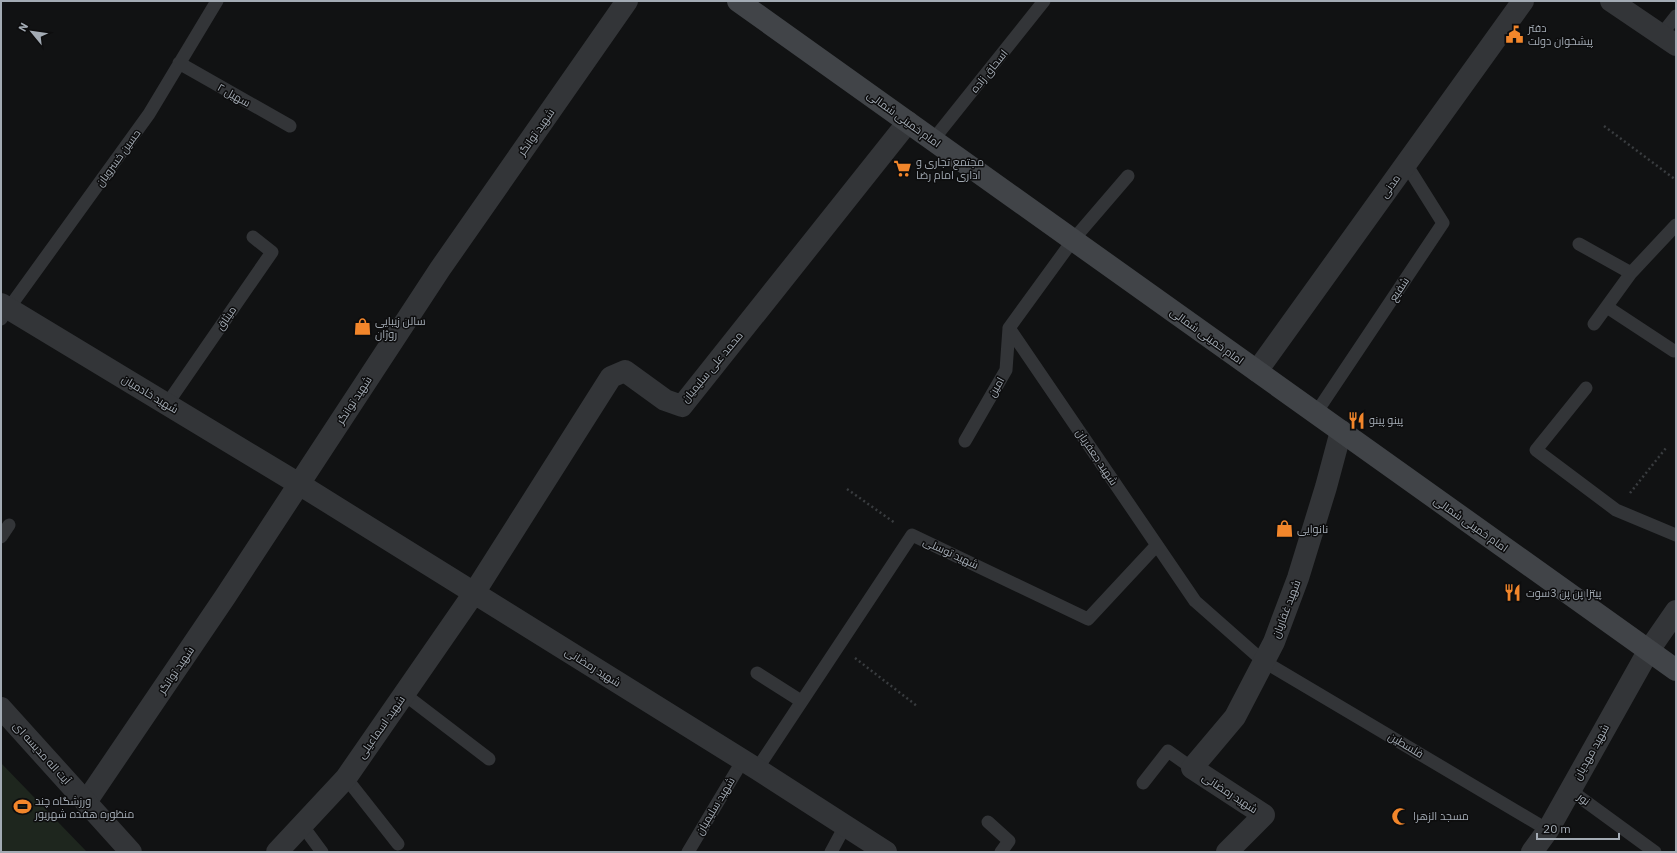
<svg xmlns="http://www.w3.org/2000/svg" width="1677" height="853" viewBox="0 0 1677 853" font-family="'IBM Plex Sans',Cairo,sans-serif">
	<rect width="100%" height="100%" fill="#111213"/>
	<path fill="#1e261e" d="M1,763L87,852H1Z"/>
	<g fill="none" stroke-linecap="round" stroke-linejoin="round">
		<path stroke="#393c3f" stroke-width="2.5" stroke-dasharray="2 3" stroke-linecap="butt" d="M1604,126L1676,180
			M847,489L895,523
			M1630,493L1666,448
			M855,658L917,706"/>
		<path stroke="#333538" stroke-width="13" d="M1661,35L1676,16
			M179,63L290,126
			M933,140L1044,1
			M1128,176L1073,240L1009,328L1195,601L1263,661L1548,830
			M1579,244L1631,273
			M1607,307L1674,351
			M1,319L149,114L217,1
			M1594,324L1631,273L1676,225
			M1586,388L1536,450L1616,510L1676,535
			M167,404L272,252L253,237
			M1316,413L1443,223L1406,164
			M965,441L1006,370L1009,328
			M1,537L9,525
			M757,673L801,701
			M404,694L489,759
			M757,769L912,535L1088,619L1156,546
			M346,778L398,844
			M1143,783L1168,751L1192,768
			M1570,790L1655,852
			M988,822L1009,841L1001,852
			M302,825L322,852
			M688,852L743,760
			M831,852L845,826"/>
		<path stroke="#333538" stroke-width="22" d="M1611,1L1676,45
			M1,304L299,484L757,769L886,852
			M1257,371L1523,1
			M86,802L225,597L440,269L627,1
			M277,852L346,778L474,593L611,377L625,371L665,400L682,406L908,122
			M1227,852L1264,815L1192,768L1235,717L1274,642L1298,578L1326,487L1341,431
			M1532,852L1548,830L1649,650L1676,611"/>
		<path stroke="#333538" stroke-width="22" d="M1,708L131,852"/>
		<path stroke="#414448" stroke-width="22" d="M738,1L1676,670"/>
	</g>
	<defs>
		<symbol id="civic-bare" viewBox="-9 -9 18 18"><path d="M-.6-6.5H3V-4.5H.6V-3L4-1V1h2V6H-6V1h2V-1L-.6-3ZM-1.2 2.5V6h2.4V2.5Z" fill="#f2862b" stroke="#0d0d0e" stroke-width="2.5" paint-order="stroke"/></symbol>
		<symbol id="supermarket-bare" viewBox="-9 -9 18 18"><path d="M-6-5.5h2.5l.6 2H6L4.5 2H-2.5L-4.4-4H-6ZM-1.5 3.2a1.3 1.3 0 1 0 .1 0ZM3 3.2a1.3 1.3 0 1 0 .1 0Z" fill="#f2862b" stroke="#0d0d0e" stroke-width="2.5" paint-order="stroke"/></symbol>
		<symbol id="shop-bare" viewBox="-9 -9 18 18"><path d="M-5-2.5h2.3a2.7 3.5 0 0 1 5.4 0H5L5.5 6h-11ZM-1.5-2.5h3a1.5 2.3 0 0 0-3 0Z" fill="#f2862b" stroke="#0d0d0e" stroke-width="2.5" paint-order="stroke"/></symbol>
		<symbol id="restaurant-bare" viewBox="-9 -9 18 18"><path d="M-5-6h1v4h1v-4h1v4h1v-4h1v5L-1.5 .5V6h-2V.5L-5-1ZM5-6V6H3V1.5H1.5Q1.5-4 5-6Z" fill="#f2862b" stroke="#0d0d0e" stroke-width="2.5" paint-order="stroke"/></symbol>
		<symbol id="stadium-bare" viewBox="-9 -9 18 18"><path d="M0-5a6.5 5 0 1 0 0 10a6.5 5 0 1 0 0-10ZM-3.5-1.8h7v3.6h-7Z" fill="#f2862b" stroke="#0d0d0e" stroke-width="2.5" paint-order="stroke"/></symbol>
		<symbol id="mosque-bare" viewBox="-9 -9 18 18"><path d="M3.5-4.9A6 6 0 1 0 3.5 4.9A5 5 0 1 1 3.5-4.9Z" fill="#f2862b" stroke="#0d0d0e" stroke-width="2.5" paint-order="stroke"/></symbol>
	</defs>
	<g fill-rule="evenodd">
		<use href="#civic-bare" x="1502" y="22" width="25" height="25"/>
		<use href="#supermarket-bare" x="890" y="156" width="25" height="25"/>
		<use href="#shop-bare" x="350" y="314" width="25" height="25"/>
		<use href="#restaurant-bare" x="1344" y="408" width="25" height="25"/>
		<use href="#shop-bare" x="1272" y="516" width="25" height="25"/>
		<use href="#restaurant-bare" x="1500" y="580" width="25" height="25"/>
		<use href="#stadium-bare" x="10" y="794" width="25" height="25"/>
		<use href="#mosque-bare" x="1388" y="804" width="25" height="25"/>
	</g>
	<g text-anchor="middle" stroke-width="3" stroke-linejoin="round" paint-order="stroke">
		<g font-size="11" fill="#a3abb4" stroke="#0d0d0e" text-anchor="start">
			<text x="1528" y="32">دفتر<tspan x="1528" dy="13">پیشخوان دولت</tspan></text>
			<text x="916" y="166">مجتمع تجاری و<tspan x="916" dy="13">اداری امام رضا</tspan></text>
			<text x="375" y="325">سالن زیبایی<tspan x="375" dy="13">روژان</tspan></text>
			<text x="1369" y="424">پینو پینو</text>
			<text x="1297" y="533">نانوایی</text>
			<text x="1526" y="597">پیتزا پن پن 3سوت</text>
			<text x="35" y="805">ورزشگاه چند<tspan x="35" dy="13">منظوره هفده شهریور</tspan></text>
			<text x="1413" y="820">مسجد الزهرا</text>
		</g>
		<g font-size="11" fill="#a3abb4" stroke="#0d0d0e">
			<text transform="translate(989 71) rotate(-51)" y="4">اسحاق زاده</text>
			<text transform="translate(234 95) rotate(29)" y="4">سهیل ۲</text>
			<text transform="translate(904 119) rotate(36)" y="4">امام خمینی شمالی</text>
			<text transform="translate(536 132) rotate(-55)" y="4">شهید توانگر</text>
			<text transform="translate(118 158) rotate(-54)" y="4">حسین خسرویان</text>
			<text transform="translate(1390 186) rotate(-54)" y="4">مدنی</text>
			<text transform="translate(1399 289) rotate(-56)" y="4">شفیع</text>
			<text transform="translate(226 318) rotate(-55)" y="4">میثاق</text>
			<text transform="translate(1207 336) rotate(36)" y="4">امام خمینی شمالی</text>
			<text transform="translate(712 367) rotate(-50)" y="4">محمد علی سلیمیان</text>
			<text transform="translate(996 387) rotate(-60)" y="4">امین</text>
			<text transform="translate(150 394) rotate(31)" y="4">شهید خادمیان</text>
			<text transform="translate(354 400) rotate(-57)" y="4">شهید توانگر</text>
			<text transform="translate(1097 457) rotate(56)" y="4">شهید جعفریان</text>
			<text transform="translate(1471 524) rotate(35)" y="4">امام خمینی شمالی</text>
			<text transform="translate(951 553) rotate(25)" y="4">شهید توسلی</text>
			<text transform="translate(1286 609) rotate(-69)" y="4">شهید غفاریان</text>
			<text transform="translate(593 667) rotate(32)" y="4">شهید رمضانی</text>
			<text transform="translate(176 670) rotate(-56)" y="4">شهید توانگر</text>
			<text transform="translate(381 727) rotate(-55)" y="4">شهید اسماعیلی</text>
			<text transform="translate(1406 745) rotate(31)" y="4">فلسطین</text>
			<text transform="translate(1591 752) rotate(-61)" y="4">شهید مهدیان</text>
			<text transform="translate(42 753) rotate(48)" y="4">آیت اله مدیسه ای</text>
			<text transform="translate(1230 793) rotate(33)" y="4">شهید رمضانی</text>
			<text transform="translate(1584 799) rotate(37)" y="4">نور</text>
			<text transform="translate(715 806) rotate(-59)" y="4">شهید سلیمیان</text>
		</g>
	</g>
	<rect width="1677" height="853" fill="none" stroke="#a3abb4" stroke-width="4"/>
	<g transform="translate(32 32) rotate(299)" stroke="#0d0d0e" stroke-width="3" paint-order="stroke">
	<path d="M0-3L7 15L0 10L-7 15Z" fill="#a3abb4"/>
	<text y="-6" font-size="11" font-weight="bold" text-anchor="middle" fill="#a3abb4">N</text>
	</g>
	<path d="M1537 833v6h82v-6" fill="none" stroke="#a3abb4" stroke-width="2"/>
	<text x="1543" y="833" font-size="12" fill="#a3abb4" stroke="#0d0d0e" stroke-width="3" paint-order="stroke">20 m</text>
</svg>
